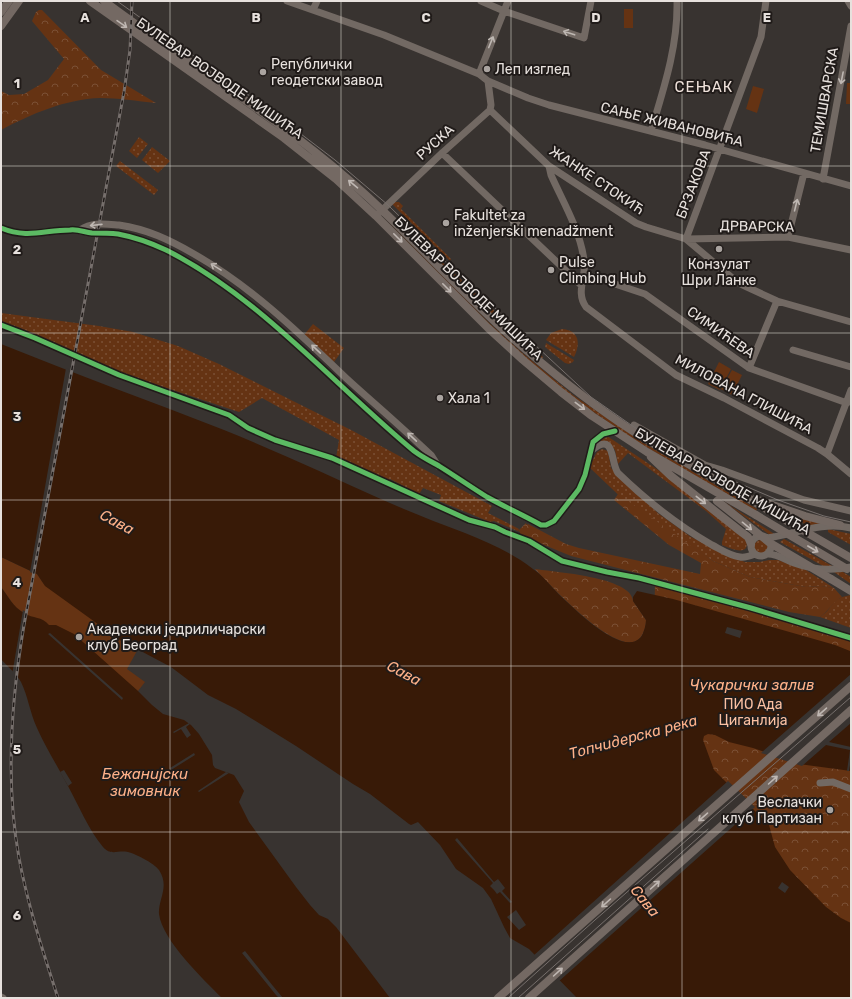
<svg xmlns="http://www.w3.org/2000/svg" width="852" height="999" viewBox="0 0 852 999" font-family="Rubik,sans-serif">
	<defs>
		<pattern id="grass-dots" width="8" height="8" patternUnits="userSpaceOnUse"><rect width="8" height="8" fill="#653313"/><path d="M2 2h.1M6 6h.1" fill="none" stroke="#7b5035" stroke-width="1.8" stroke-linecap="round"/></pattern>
		<pattern id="forest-crowns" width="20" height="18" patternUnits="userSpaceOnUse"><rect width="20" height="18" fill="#653313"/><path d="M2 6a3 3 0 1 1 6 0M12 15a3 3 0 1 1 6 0" fill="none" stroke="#7b5035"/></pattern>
	</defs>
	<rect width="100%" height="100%" fill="#383330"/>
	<path fill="url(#grass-dots)" d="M139,137L148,144L137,158L129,151Z
		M152,147L170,161L158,173L142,160Z
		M120,161L158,190L154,195L116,166Z
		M394,202H399L403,206L401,209L451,259L450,261L392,204Z
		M391,214L516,331L513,334L486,310Z
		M383,217L486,320L520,351L573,395L642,442L757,509L756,511L636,441L570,396L503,340Z
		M1,313L99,326L133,332L178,346L219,364L353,431L492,506L488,513L519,529L518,531L520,532L494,521L490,522L439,501L441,495L423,488L419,494L390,479L389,481L336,458L339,440L262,398L239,412L118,372L20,328L1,321Z
		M313,324L344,348L334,362L304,335Z
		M562,329C579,330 581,343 574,357L546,340L551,333Z
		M522,337L543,357L542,359L519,339Z
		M546,343L574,360L573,362L569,364L565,363L545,347Z
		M607,436L667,476L746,540C751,558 729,548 722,545V542L726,529L706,511L628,453L618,464L615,450L611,446L596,444L599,440Z
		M602,449L608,451L611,468L623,481L659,514L691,537L734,558L745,562H760L769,560H778L806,570L834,588L821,586L806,587L750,577L713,561L629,505L589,467L597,452Z
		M723,501L776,535H770Z
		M777,508L822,523L808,526Z
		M828,529L851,534V545L828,532Z
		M784,539L834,567H825L780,542Z
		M754 547a7 7 0 1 1 14 0a7 7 0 1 1-14 0Z
		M834,572H843L851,577V584Z
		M851,595V628L820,617C834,608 830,598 851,595Z"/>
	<path fill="url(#forest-crowns)" d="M39,10H42L101,70L156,103C137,101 118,98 100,98C66,99 31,114 1,130V91L9,95L24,94L48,80L64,59L32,21L36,12Z
		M618,494L713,561L750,577L806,587L821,586L834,588L842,597C832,602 829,611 820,617L789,612L571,556L520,535V532L518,531L526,523L527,525L528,524L566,544L579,548L700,574L701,563L669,545L614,500Z
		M535,569C554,572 632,577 633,601L646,620C646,626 644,634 639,639C618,659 549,584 535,569Z
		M655,582L721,599L783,619H791L820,626L851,638V998L652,736Z"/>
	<path fill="#653313" d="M624,9H633V28H624Z
		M847,83H851V104H846Z
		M753,86L764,89L757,113L746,109Z
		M719,362L731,369L720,390L708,384Z
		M732,370L742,375L732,395L721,389Z
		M1,557L37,574L44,584L120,640L138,649L127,669L145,682L138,691L15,607L1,587Z"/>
	<path fill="#381a07" d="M1,344C75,374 150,401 224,430C278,452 330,476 383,500C410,512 438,523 465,533C489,543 513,553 533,569C546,578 555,592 567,602C580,614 624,657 641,637C644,632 646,625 646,620L633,601V597L637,591L673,599L772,627L835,645L850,651L851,652V771L799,764L753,748L729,742L715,735L708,734L704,736L703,740L714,770L769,825L775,847L790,870L826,907L841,918L851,923V998H577L529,949L510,938L504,927L491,899L483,888L456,869L440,845L418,822L411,825L409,824L370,794L353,784L296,746L236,709L208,695L171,667L120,640L45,586L37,574L1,557Z
		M1,587C8,596 13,607 24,613C33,619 42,616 49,625H56L74,634L138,691L152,705L163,714L184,720L191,725L199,734L212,755L213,765L215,768L234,775L244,791L239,802L249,822L296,887L310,905L319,915L328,919L336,927L390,998H222C204,980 162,940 159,914C158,899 170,887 159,870C154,863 136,854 128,852C117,850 111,856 103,847C88,829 79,806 68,786C58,767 46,748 37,728C30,713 28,696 21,682C16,673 7,666 1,659Z"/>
	<path fill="#383330" d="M66,368L73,371L34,574L30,572Z
		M23,610L27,613L18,658L16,679L12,675Z
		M727,627L742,631L740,638L725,633Z
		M50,633L123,698L122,700L48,634Z
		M851,674V723L829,742L851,747V759L849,771H847L850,750L826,745L802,766L761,753Z
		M189,723L190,724L186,727L191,735L187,738L181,729L174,733L173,732Z
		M194,753L195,755L171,770L170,768Z
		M64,770L72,783L68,786L60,772Z
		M226,772L229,773L199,792L198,791Z
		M728,781L755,807L558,982L533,956Z
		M457,838L494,882L498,879L505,888L502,891L512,902L510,903L500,892L497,894L494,890L490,886L493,883L455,840Z
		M782,882L789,887L785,893L778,888Z
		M516,910L526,925L519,930L507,917Z
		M245,951L273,986L283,998H279L276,995L242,953Z"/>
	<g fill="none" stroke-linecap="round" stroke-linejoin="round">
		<path stroke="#726963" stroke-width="7" d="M287,1L384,35L479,74L488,81L528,98L549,105L705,145L851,186
			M481,1L504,11L584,38L591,1
			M848,1L851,6
			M313,10L317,1
			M479,74L508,1
			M490,110L549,166L636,223L646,227L686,239L737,282L747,287L777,301L851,322
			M651,131C664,88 678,46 677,1
			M442,153L581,285
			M549,166L551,175C563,202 580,230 584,260C587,276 575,292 586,307L676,375L724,398L818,448L827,454L851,474
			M823,179L851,26
			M379,213L442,153L490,110L491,105L488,81
			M1,228C28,239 44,230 70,230C78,229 84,232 92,233C101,233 109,233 118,234C134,237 151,243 166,250C261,298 333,384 414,451C422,457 430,461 439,466C455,476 471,487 487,497C505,507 523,515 541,525H546L554,521L579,489L585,475L593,442L603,434L615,431
			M80,230C92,222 105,224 119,225C147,229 170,240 194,254C252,287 299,333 346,378C370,400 395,421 418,443L431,455L438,466
			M788,237L804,173
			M686,239L761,37L766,1
			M686,239L788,237L851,250
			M585,274L645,294L749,368L847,403
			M793,350L851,367
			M749,368L777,301
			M632,430L634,425L705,465L722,470L804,500L851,511
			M592,450C616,431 610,463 618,473C647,501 677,525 712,545C720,549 730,556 740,557C745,558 750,556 755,554
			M827,454L851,390
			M751 546a10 10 0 1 1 20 0a10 10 0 1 1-20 0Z
			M767,538C795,534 822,521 851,528
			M768,554C777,554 786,560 794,563C813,570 832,571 851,567
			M820,783L833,782L851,789
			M1,997L3,998"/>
		<path stroke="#746963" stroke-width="8" d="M90,1L284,138L336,179L376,216L488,328L523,360L561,392L592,416L647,452L756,515
			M104,1C173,53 247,98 315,152C339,171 362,191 384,212C431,257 475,306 525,349C559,378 594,406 631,430C673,457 718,480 761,506
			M1,12L9,1
			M1,26L19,1
			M651,457L671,476L740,531L748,537L751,544
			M755,499L805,516L840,525
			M831,579L851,591
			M498,998L851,686
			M529,998L851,710"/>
		<path stroke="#766f6c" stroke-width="1" d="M117,1L271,111L335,160L388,205L451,267L591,397L634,427L724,477L778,500L824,516L851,522
			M508,998L595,920L851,697
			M518,998L708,829"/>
		<defs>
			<path id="rail" d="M58,998C43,952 28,906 19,858C5,781 11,701 24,625L124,92L130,50L132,1"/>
		</defs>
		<use href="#rail" stroke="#766f6c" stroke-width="3"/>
		<use href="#rail" stroke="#201b19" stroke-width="1.5" stroke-dasharray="4.5" stroke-linecap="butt"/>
		<path stroke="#746963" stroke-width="8" d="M717,501L770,543L831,579
			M761,506L851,558
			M756,515L847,569"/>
		<defs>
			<path id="cycleway" d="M1,228C28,239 44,230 70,230C78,229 84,232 92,233C101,233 109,233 118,234C134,237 151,243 166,250C261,298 333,384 414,451C422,457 430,461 439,466C455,476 471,487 487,497C505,507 523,515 541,525H546L554,521L579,489L585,475L593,442L603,434L615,431
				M1,325L35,338L119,375L229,415L248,428L275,440L332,458L469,520L495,527L505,532L529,541L562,561L607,572L639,578L751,608L851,638"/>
		</defs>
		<use href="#cycleway" stroke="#201b19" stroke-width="8"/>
		<use href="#cycleway" stroke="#5cba63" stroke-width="5"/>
	</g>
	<defs><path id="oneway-shaft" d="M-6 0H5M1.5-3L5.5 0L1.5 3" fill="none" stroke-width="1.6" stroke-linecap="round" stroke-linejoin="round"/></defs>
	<g stroke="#bfb7b2">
		<use href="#oneway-shaft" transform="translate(122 24) rotate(35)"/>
		<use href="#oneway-shaft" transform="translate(353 184) rotate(-140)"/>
		<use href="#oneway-shaft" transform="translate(398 238) rotate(45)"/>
		<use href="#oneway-shaft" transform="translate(447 288) rotate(45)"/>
		<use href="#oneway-shaft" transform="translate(580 406) rotate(37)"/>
		<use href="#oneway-shaft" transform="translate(701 500) rotate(38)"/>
		<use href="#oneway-shaft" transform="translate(747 526) rotate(39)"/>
		<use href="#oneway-shaft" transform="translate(813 549) rotate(30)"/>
		<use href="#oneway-shaft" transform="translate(822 712) rotate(139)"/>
		<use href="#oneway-shaft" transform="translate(773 780) rotate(-42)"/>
		<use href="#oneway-shaft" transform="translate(703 817) rotate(139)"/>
		<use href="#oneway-shaft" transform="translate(655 885) rotate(-42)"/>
		<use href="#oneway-shaft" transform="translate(606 903) rotate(138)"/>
		<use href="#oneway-shaft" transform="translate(558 972) rotate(-42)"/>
	</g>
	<g stroke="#beb7b2">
		<use href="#oneway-shaft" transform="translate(569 33) rotate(-162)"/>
		<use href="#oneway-shaft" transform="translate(491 42) rotate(-68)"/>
		<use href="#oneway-shaft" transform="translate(842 78) rotate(101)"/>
		<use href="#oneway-shaft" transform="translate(796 205) rotate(-76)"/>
		<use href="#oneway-shaft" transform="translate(96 225) rotate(174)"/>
		<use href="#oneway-shaft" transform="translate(216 267) rotate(-148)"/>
		<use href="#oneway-shaft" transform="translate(316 349) rotate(-137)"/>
		<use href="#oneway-shaft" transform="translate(412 437) rotate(-137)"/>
	</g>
	<path fill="none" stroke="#e7e1dd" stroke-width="1" stroke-opacity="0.55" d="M170,1V998M341,1V998M511,1V998M682,1V998M1,166H851M1,333H851M1,500H851M1,666H851M1,832H851"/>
	<g fill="#aaa4a0" stroke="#201b19" stroke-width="1.5">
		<circle cx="487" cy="69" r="4"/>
		<circle cx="263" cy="72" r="4"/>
		<circle cx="446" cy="223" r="4"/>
		<circle cx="719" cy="249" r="4"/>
		<circle cx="551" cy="270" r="4"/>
		<circle cx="440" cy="398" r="4"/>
		<circle cx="79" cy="637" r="4"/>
		<circle cx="830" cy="810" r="4"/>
	</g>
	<g text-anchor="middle" stroke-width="4" stroke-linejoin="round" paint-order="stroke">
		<g font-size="14" fill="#e7e1dd" stroke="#201b19" text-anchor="start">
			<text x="271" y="69">Републички<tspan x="271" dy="16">геодетски завод</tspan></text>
			<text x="495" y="74">Леп изглед</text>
			<text x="454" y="220">Fakultet za<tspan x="454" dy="16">inženjerski menadžment</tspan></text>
			<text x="559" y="267">Pulse<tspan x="559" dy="16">Climbing Hub</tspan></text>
			<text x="719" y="269" text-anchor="middle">Конзулат<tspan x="719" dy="16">Шри Ланке</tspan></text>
			<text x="448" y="403">Хала 1</text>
			<text x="87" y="634">Академски једриличарски<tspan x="87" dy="16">клуб Београд</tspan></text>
			<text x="822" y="807" text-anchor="end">Веслачки<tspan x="822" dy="16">клуб Партизан</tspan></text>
		</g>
		<g font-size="14" fill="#e7e1dd" stroke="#201b19">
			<text transform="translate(220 78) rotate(35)" y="5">БУЛЕВАР ВОЈВОДЕ МИШИЋА</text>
			<text transform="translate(824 100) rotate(-80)" y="5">ТЕМИШВАРСКА</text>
			<text transform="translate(672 124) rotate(14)" y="5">САЊЕ ЖИВАНОВИЋА</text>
			<text transform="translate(435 142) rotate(-42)" y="5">РУСКА</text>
			<text transform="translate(597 180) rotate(34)" y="5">ЖАНКЕ СТОКИЋ</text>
			<text transform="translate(693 184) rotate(-69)" y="5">БРЗАКОВА</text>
			<text transform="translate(757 226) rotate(1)" y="5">ДРВАРСКА</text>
			<text transform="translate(469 288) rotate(44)" y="5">БУЛЕВАР ВОЈВОДЕ МИШИЋА</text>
			<text transform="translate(721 332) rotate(35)" y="5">СИМИЋЕВА</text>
			<text transform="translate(744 394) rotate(28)" y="5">МИЛОВАНА ГЛИШИЋА</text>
			<text transform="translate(723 481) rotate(30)" y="5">БУЛЕВАР ВОЈВОДЕ МИШИЋА</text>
		</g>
		<g font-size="14" fill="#fbc0a2" stroke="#201b19">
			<text x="753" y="709">ПИО Ада<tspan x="753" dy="16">Циганлија</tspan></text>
		</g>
		<g font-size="15" letter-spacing="1" fill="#eee1da" stroke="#201b19">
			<text x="704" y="92">СЕЊАК</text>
		</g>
		<g font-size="15" font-style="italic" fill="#feb189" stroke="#201b19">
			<text transform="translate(117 522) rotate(28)" y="5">Сава</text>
			<text transform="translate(404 673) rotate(28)" y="5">Сава</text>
			<text x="752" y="690">Чукарички залив</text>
			<text transform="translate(633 737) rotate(-15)" y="5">Топчидерска река</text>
			<text x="145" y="779">Бежанијски<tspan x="145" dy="17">зимовник</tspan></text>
			<text transform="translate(645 901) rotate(51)" y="5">Сава</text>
		</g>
	</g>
	<g font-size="13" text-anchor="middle" font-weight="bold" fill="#e7e1dd" stroke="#201b19" stroke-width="4" stroke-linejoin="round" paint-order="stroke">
		<text x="85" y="22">A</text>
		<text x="256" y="22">B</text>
		<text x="426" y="22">C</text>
		<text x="596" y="22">D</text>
		<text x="767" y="22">E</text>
		<text x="17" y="88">1</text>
		<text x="17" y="254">2</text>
		<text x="17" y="421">3</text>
		<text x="17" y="587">4</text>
		<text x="17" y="754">5</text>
		<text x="17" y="920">6</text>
	</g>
	<rect width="852" height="999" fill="none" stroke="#e7e1dd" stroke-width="4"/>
</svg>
